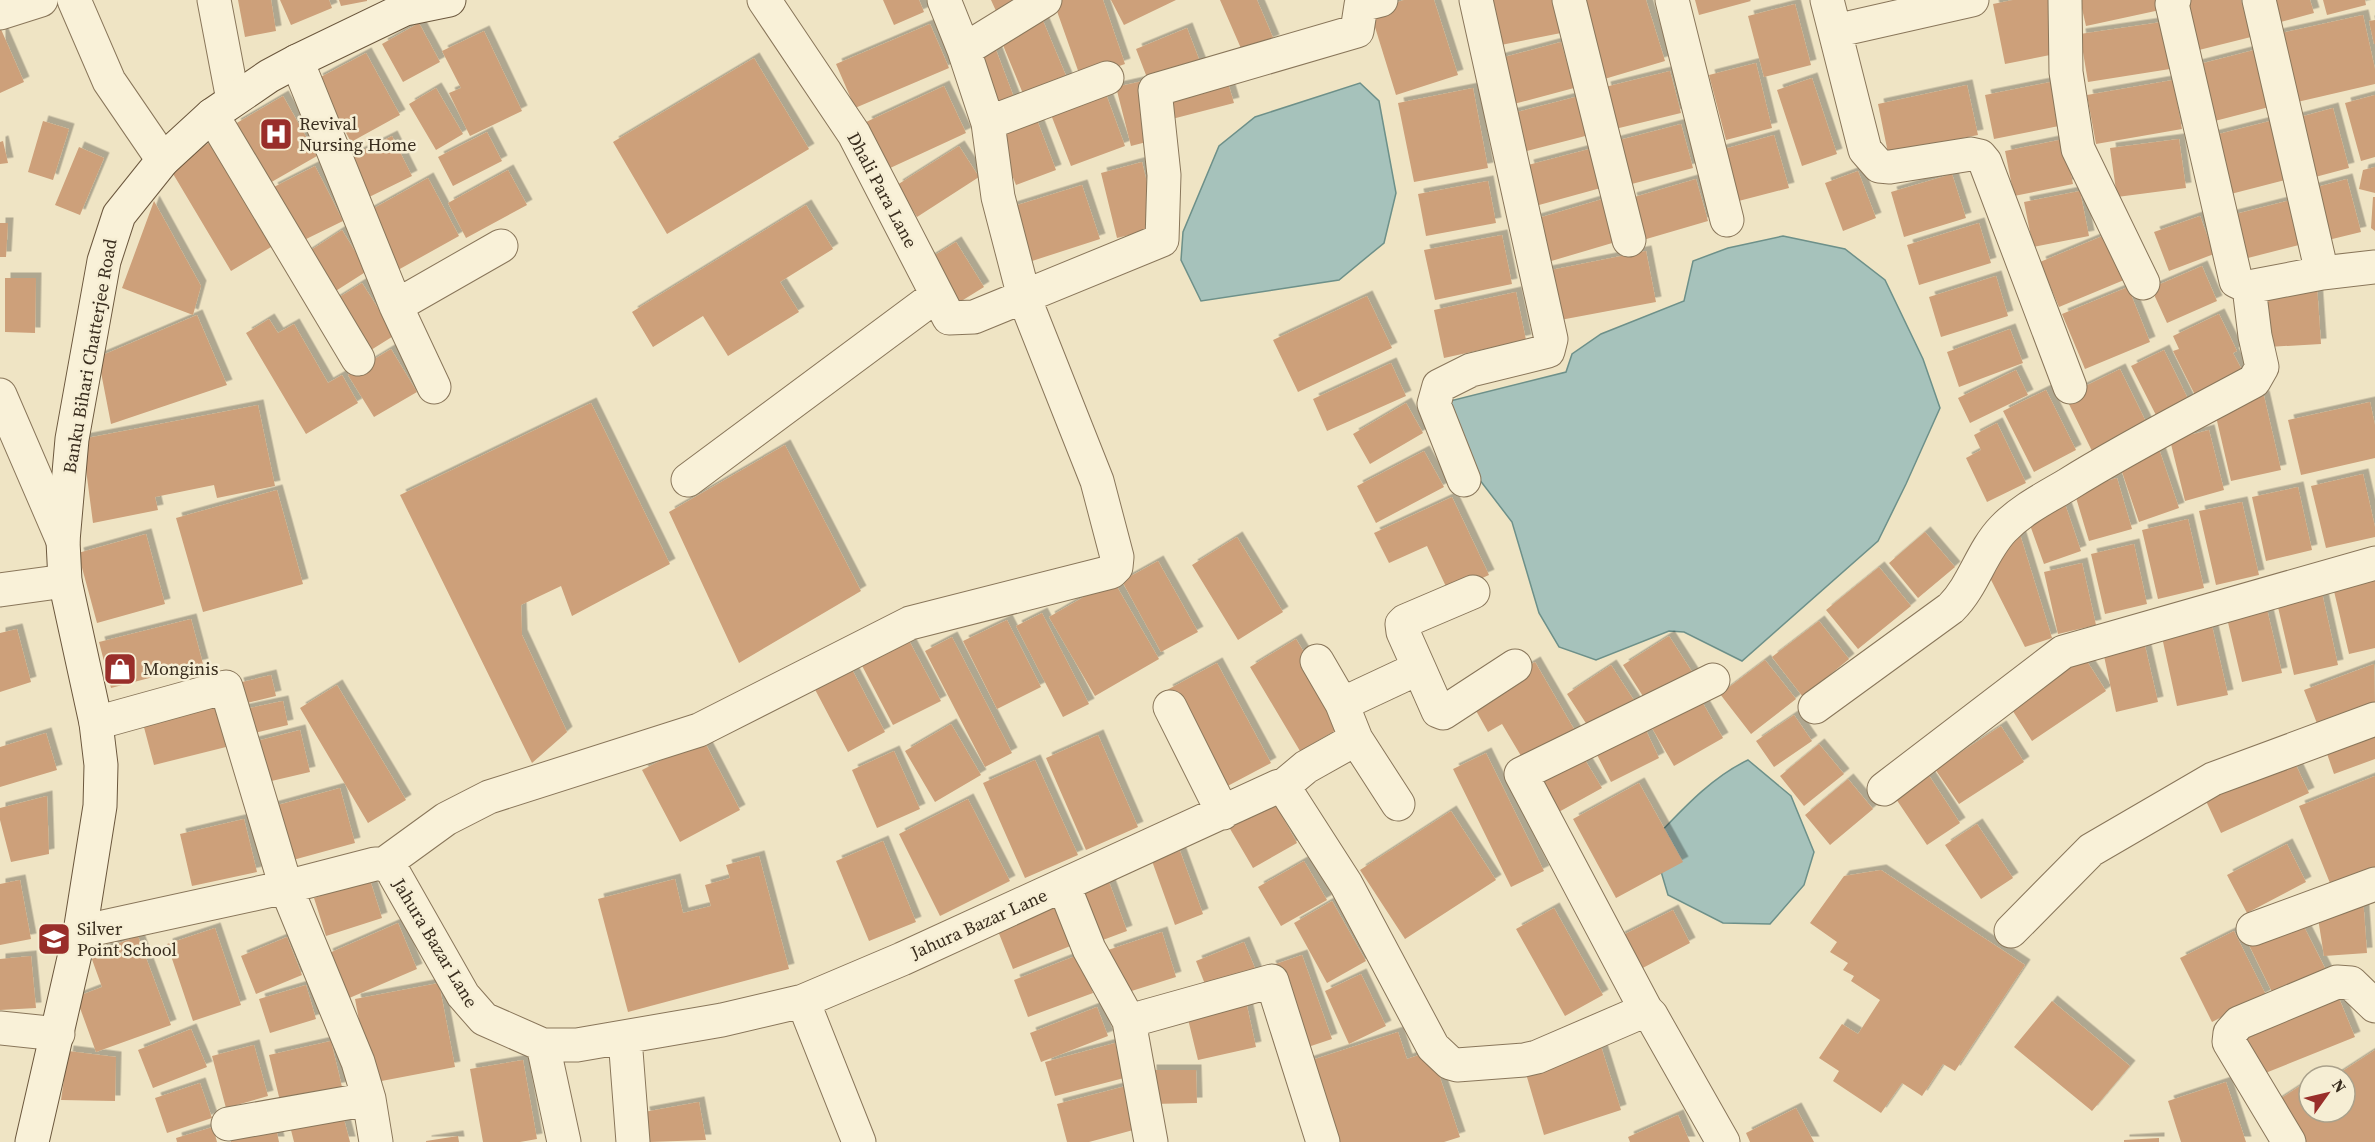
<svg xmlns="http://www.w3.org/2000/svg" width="2375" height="1142" viewBox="0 0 2375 1142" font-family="'Source Serif 4',serif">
	<defs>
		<filter id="shadow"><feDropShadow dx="5.5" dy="-5.5" stdDeviation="0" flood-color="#0004"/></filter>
	</defs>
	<rect width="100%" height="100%" fill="#efe4c4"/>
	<path fill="#a6c2bb" stroke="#6d9089" stroke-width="1.5" d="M1360,83L1379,101L1396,193L1384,243L1339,280L1201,301L1181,260L1183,232L1219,146L1255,117Z
		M1783,236L1845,249L1885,280L1923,359L1940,408L1906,484L1878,541L1742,661L1684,632L1669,631L1596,660L1559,647L1539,613L1512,522L1453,445L1446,402L1566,372L1572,354L1601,334L1684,301L1693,261L1728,248Z
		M1748,760L1791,796L1814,852L1804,885L1770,924L1723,923L1668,895L1652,841C1681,811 1710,778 1748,760Z"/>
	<path fill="#cda07a" filter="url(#shadow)" d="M238,0H271L276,31L245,37Z
		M280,0H329L332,8L291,25Z
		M339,0H367V1L341,6Z
		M883,0H919L924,12L894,25Z
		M991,0H1019L996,11Z
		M1053,0H1103L1125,64L1081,79Z
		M1111,0H1176L1124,25Z
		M1220,0H1257L1274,40L1243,53Z
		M1404,0H1434L1458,75L1396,95L1370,11Z
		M1487,0H1554L1561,33L1496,46Z
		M1578,0H1646L1665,61L1601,80Z
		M1695,0H1750L1751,1L1699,15Z
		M2013,0H2049L2060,53L2005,64L1993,4Z
		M2080,0H2158L2160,10L2086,26Z
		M2186,0H2241L2251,37L2191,52Z
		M2263,0H2310L2314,13L2270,25Z
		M2323,0H2365L2366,5L2327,15Z
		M1795,4L1811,65L1764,77L1748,16Z
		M2363,15L2375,69V84L2293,103L2277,34Z
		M1041,16L1069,83L1026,101L998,33Z
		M2375,20V44H2374L2369,21Z
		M2162,22L2170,69L2088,82L2080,34Z
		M419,23L440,62L403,82L382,44Z
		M930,24L949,68L855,108L836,64Z
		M0,27L24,82L0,93Z
		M1187,28L1202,67L1151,88L1136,49Z
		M484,31L522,111L470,136L449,93L461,88L442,51Z
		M1561,42L1574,88L1510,105L1497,59Z
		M2258,49L2273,106L2207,123L2192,66Z
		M996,50L1018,108L991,118L969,59Z
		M366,53L400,115L351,142L317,79Z
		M754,58L809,149L667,234L613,142Z
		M1756,63L1772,128L1726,140L1709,75Z
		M1670,71L1681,113L1615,129L1605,87Z
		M1225,73L1234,103L1172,119L1164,90Z
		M1812,78L1837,154L1802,166L1777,90Z
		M2173,80L2182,129L2096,144L2087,95Z
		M1143,81L1158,139L1131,146L1116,87Z
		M2056,81L2064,125L1994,139L1985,95Z
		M1967,85L1978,135L1888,153L1878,104Z
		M944,86L966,133L888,169L866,122Z
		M1103,86L1125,146L1071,166L1048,107Z
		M436,88L463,134L436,150L409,104Z
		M1473,88L1488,168L1414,182L1398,103Z
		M1583,95L1593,134L1519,153L1509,114Z
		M2375,95V157L2361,161L2345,103Z
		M283,96L317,156L268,184L235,124Z
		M2333,108L2349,168L2304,180L2289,120Z
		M1034,112L1056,170L1016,185L993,127Z
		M2278,119L2293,178L2223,196L2207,137Z
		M43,121L69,129L53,180L28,172Z
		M1681,124L1693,168L1624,186L1612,142Z
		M487,132L502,161L453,186L438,157Z
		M1774,135L1789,188L1731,203L1717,151Z
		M392,136L412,176L363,200L342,161Z
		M2064,139L2073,184L2014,196L2005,151Z
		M2179,139L2186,188L2117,197L2110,148Z
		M214,140L276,244L231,271L169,167Z
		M3,141L8,163L0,164V142Z
		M959,146L979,177L917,217L897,185Z
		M79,147L104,158L80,215L55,205Z
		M1597,147L1608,186L1539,205L1528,165Z
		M1142,162L1158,228L1117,238L1101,173Z
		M315,166L343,221L300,242L272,188Z
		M2375,167V193L2359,189L2363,170Z
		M508,170L527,205L466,238L448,203Z
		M1858,171L1876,218L1843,231L1825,183Z
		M1952,174L1966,218L1904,237L1891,192Z
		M428,178L459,236L398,270L367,212Z
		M1696,179L1708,221L1643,240L1631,198Z
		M2347,179L2361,232L2320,242L2306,190Z
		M1488,181L1496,223L1426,236L1418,194Z
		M1082,185L1100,239L1029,262L1011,207Z
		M2080,191L2089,236L2033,247L2024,202Z
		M2373,197H2375V231L2371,228Z
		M1606,198L1619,241L1548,262L1535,219Z
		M2291,200L2303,244L2236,261L2224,217Z
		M154,201L201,286L193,315L122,288Z
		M806,205L833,249L780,282L799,312L728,356L703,316L653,347L632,312Z
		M2200,216L2214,254L2169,271L2154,232Z
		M0,223H8L6,257H0Z
		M1979,223L1991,263L1919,285L1907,245Z
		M342,230L367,271L331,294L305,254Z
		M1502,235L1512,284L1435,300L1424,250Z
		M2105,235L2124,280L2059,307L2040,262Z
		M956,242L984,287L955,305L927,260Z
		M1646,251L1656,302L1555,321L1546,271Z
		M2202,266L2217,301L2167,323L2151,288Z
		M1996,276L2008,316L1941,337L1929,297Z
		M5,278H36L35,333L5,332Z
		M362,283L395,335L363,355L330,303Z
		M2317,286L2321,344L2268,347L2264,289Z
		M2128,287L2150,342L2085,369L2062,314Z
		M1516,292L1526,340L1444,358L1434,310Z
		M1367,296L1392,348L1298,392L1273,340Z
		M2219,314L2237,351L2233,353L2243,372L2195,395L2173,351L2179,349L2173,336Z
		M197,315L227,385L111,424L98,357Z
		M269,319L278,333L294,324L328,383L342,375L358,403L306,434L246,333Z
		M2010,329L2023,363L1959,387L1947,352Z
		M391,349L417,392L374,417L348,375Z
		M2164,350L2190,403L2158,419L2131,366Z
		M1391,363L1406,396L1327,431L1313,399Z
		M2120,369L2147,424L2092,451L2065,396Z
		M2016,370L2028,395L1970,423L1958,398Z
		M2046,390L2076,450L2034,472L2003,411Z
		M2264,396L2281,470L2231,481L2214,408Z
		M2370,402L2375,425V458L2301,475L2288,420Z
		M591,403L670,564L572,616L561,586L521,605L522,635L567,732L532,763L400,495Z
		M1406,403L1423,433L1370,464L1353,434Z
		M258,405L275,486L217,498L214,485L155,497L158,510L93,523L82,439Z
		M1997,423L2026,483L1987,502L1966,458L1981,450L1974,435Z
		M2209,430L2224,490L2185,501L2170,440Z
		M785,445L861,591L739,663L669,512Z
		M2158,446L2179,508L2139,522L2118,460Z
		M1424,451L1444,487L1376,523L1357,486Z
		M2363,474L2375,527V537L2326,548L2311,486Z
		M2117,478L2132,529L2089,541L2074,491Z
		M2298,487L2312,550L2266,561L2252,497Z
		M277,490L303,584L203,612L176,518Z
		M1452,497L1489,575L1449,593L1427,546L1389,563L1374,533Z
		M2064,501L2081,551L2044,564L2026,514Z
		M2242,502L2259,575L2216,585L2199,511Z
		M2188,519L2204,588L2158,599L2142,530Z
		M2018,528L2052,638L2025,647L1986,570Z
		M1925,532L1955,567L1918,598L1889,563Z
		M146,534L165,604L97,623L78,553Z
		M1237,537L1283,612L1238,640L1192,565Z
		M2134,544L2147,604L2105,614L2091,554Z
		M1158,561L1198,632L1161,652L1122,581Z
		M2082,563L2096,625L2058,634L2044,572Z
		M1879,567L1911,606L1858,649L1826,610Z
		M2375,577V648L2349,654L2333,587Z
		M1113,580L1159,659L1095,696L1049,617Z
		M2322,593L2338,665L2294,675L2277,603Z
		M2266,605L2282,673L2242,682L2226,614Z
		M1042,613L1089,704L1063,717L1016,626Z
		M2210,617L2228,695L2177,706L2160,628Z
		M191,619L203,664L111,688L99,642Z
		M1007,620L1041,687L997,709L963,641Z
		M1819,621L1849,659L1803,697L1772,657Z
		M17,629L31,682L0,692V633Z
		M905,633L941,701L893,725L858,658Z
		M2142,633L2158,702L2116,712L2101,642Z
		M1669,636L1694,675L1648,704L1623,665Z
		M952,637L1012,753L985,767L925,651Z
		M1296,639L1347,724L1300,751L1250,667Z
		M2083,655L2106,691L2032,741L2009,705Z
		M847,660L885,732L848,752L810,680Z
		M1765,660L1796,699L1751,734L1720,694Z
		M1535,662L1578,736L1527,766L1502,724L1488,732L1470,700Z
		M1217,663L1271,763L1220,790L1167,690Z
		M2374,664L2375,706L2318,726L2304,690Z
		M1611,665L1637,705L1593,734L1567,694Z
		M271,675L276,696L243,704L238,683Z
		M337,685L406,800L368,823L300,708Z
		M214,698L226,747L154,765L141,716Z
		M1701,700L1723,738L1674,766L1652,728Z
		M283,701L288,725L246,735L240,710Z
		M1794,715L1812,741L1774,767L1756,741Z
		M1642,722L1659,758L1611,782L1593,747Z
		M951,724L981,775L935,802L905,751Z
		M2001,726L2024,762L1959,804L1935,769Z
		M2375,726V759L2334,774L2324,745Z
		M300,730L310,772L263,783L253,742Z
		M46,733L57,770L0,787V747Z
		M1098,735L1138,827L1086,850L1046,758Z
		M703,739L740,810L680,842L642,770Z
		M1819,744L1844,774L1804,806L1780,776Z
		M894,751L920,809L877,828L852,770Z
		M1486,753L1544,871L1511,887L1453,769Z
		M1582,755L1602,788L1557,813L1538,780Z
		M1035,760L1078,855L1025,878L983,783Z
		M2294,761L2309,793L2221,833L2206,801Z
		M1926,771L1960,823L1927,845L1892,793Z
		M2375,776V877L2334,893L2299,806Z
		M1848,779L1873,809L1830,845L1805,815Z
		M1639,783L1683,862L1616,898L1573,819Z
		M340,788L355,843L282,863L267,808Z
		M47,796L49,854L11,862L0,820V808Z
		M1271,796L1297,843L1253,868L1226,822Z
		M968,799L1010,881L940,916L899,834Z
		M1451,811L1496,880L1405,939L1360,870Z
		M244,819L257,872L192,886L180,834Z
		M1977,824L2013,878L1981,899L1945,845Z
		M883,841L916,922L869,941L836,861Z
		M2287,844L2306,882L2247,913L2227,875Z
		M1180,851L1203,914L1175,925L1152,861Z
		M759,856L789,969L628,1012L598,899L675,879L683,913L711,906L705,885L730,878L726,865Z
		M1304,861L1327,900L1281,926L1258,887Z
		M1881,870L2025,965L1955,1071L1943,1064L1922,1096L1902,1083L1881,1113L1833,1081L1839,1071L1819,1058L1842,1024L1858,1034L1880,1000L1851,981L1854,976L1843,970L1848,963L1830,952L1837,942L1810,923L1844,876Z
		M1108,879L1127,931L1092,944L1073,892Z
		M20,880L31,939L0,945V884Z
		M370,880L382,918L326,936L314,898Z
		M2363,898L2367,953L2324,956L2317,912Z
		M1055,901L1073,945L1013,969L996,926Z
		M1332,901L1366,961L1327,983L1294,923Z
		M1554,908L1603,995L1565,1016L1516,929Z
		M1673,910L1690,943L1637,971L1619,937Z
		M2300,919L2328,974L2276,1000L2249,945Z
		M398,923L417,969L347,999L327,954Z
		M215,928L241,1005L193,1021L167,944Z
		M2234,931L2266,995L2212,1022L2180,958Z
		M1162,932L1176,977L1122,994L1108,950Z
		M138,936L171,1025L96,1052L76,997L102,987L90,954Z
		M287,937L302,975L256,994L241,956Z
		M1244,942L1257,973L1208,992L1196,961Z
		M1078,955L1093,993L1028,1017L1014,980Z
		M1302,955L1332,1039L1299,1050L1270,966Z
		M31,956L36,1008L0,1010V959Z
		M1361,974L1386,1026L1349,1044L1325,991Z
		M439,983L455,1067L371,1083L355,999Z
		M306,985L316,1019L270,1033L259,999Z
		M2338,996L2355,1037L2258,1076L2242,1034Z
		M1245,997L1256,1047L1198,1060L1186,1011Z
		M2052,1001L2130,1066L2092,1111L2014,1047Z
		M1097,1007L1108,1036L1041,1062L1030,1033Z
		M191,1029L207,1067L153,1088L138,1050Z
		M1398,1032L1407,1059L1431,1051L1460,1137L1444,1142H1329L1303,1063Z
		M331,1041L342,1087L280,1101L269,1055Z
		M1115,1043L1124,1078L1055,1096L1045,1062Z
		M1600,1043L1621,1110L1544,1135L1524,1067Z
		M254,1045L268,1096L226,1108L212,1056Z
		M2375,1050V1142H2299L2274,1103L2309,1080V1112H2345V1076H2335Z
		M68,1051L116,1057L115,1101L61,1100Z
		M523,1060L537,1139L520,1142H483L470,1069Z
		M1151,1070H1196L1197,1103L1152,1104Z
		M2226,1082L2246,1142H2181L2168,1101Z
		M200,1083L212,1118L167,1133L155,1098Z
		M1126,1086L1137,1129L1089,1142H1067L1057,1104Z
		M699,1102L706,1140L649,1142L644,1112Z
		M1796,1108L1814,1142H1750L1746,1133Z
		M342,1112L350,1142H294L290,1126Z
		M1678,1115L1690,1142H1630L1628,1137Z
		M275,1123L279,1142H231L229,1131Z
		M213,1127L217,1142H177L176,1138Z
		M458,1136L459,1142H426V1141Z
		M2159,1138V1142H2124V1140Z"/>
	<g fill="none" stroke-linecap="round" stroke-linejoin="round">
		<defs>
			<path id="minor" d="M74,0L109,81L163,160
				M214,0L233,100
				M764,0L854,134L949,318L974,317L1162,240L1164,175L1155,90L1357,31L1361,5L1381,0
				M1569,0L1629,240
				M1672,0L1727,220
				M1827,0L1865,150L1879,166L1890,167L1971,154L1980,156L1985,162L2070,387
				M2065,0L2066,72L2078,149L2143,283
				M2174,0L2172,4L2236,281L2249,287L2322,273L2375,267
				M2259,0L2322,273
				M0,13L41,0
				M1835,31L1972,0
				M964,50L1045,0
				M297,61L396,306L434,387
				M212,115L358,359
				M988,123L1107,78
				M396,306L501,246
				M0,395L63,541
				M688,480L937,295
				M1464,480L1434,404L1439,386L1471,370L1548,351L1551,339L1476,0
				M0,590L65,581
				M1317,661L1342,704L1356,739L1398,804
				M1419,668L1438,711L1443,713L1515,666
				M1342,704L1419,668L1403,632L1402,624L1405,621L1473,592
				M1170,707L1223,813
				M1815,707L1951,608C1974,585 1981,552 2003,529C2021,510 2045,498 2067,485C2128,447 2191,415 2254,381L2262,367L2255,336L2249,287
				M96,723L226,687L286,887L358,1062L369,1099L376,1142
				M1282,787L1306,767L1356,739
				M1884,789L2063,652L2375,563
				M384,864L446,819L489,797L699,730L910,623L1111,572L1116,567L1117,557L1097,481L1024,297L998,197L988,123L964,50L944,0
				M1064,886L1089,949L1129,1021L1151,1142
				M2253,929L2375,884
				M2011,931L2091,850L2213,779L2375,719
				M80,932L286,887L375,864H384L392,870L463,995L484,1019L543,1045H577L722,1020L803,1001L902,959L1279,786L1285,789L1346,884L1433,1047L1450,1063L1457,1065L1524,1060L1537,1057L1646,1010L1651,1015L1723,1142
				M803,1001L859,1142
				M1646,1010L1521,774L1713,680
				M1129,1021L1272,981L1323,1142
				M0,1028L58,1034
				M625,1038L633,1142
				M543,1045L564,1142
				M228,1124L369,1099
				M2289,1142L2229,1042L2230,1033L2239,1023L2337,982L2351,983L2375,1006"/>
			<path id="secondary" d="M32,1142L80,932L100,806L101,765L96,723L65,581L63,541L72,439L104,261L119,215L163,160L212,115L269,76L297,61L405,9L449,0"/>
		</defs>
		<use href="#minor" stroke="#89765a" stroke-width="35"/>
		<use href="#secondary" stroke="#6b573d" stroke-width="35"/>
		<use href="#minor" stroke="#f9f1d8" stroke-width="33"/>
		<use href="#secondary" stroke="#f9f1d8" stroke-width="33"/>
	</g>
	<defs>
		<symbol id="hospital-square" viewBox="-11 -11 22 22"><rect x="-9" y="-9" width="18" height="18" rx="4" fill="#992e2a" stroke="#f6eed4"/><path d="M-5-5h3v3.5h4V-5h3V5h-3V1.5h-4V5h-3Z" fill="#fff"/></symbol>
		<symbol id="shop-square" viewBox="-11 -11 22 22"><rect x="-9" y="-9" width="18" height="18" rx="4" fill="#992e2a" stroke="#f6eed4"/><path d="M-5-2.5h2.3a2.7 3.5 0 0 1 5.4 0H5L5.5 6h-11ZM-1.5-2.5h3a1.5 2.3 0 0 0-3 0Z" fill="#fff"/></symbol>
		<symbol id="school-square" viewBox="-11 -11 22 22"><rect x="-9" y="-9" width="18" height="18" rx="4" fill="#992e2a" stroke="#f6eed4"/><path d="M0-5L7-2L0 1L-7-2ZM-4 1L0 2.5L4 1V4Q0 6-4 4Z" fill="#fff"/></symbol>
	</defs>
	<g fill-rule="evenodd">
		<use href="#hospital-square" x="257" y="115" width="38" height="38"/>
		<use href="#shop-square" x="101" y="650" width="38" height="38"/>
		<use href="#school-square" x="35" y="920" width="38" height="38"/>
	</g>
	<g text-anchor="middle" stroke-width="5" stroke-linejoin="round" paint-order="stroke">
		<g font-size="18" fill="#392d1e" stroke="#f6eed4" text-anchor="start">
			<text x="299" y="130">Revival<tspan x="299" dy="21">Nursing Home</tspan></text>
			<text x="143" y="675">Monginis</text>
			<text x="77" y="935">Silver<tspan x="77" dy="21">Point School</tspan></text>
		</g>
		<g font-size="18" fill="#392d1e" stroke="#f6eed4">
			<text transform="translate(882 190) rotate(62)" y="6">Dhali Para Lane</text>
			<text transform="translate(90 356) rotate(-80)" y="6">Banku Bihari Chatterjee Road</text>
			<text transform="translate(979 924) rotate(-24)" y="6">Jahura Bazar Lane</text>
			<text transform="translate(435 943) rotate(59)" y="6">Jahura Bazar Lane</text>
		</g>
	</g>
	<g transform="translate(2327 1094) rotate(56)"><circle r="28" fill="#f6eed4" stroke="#aaa18b" stroke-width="1.5"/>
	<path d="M0-4.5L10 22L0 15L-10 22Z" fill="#992e2a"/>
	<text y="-9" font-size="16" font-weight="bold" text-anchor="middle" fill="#392d1e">N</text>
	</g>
</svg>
